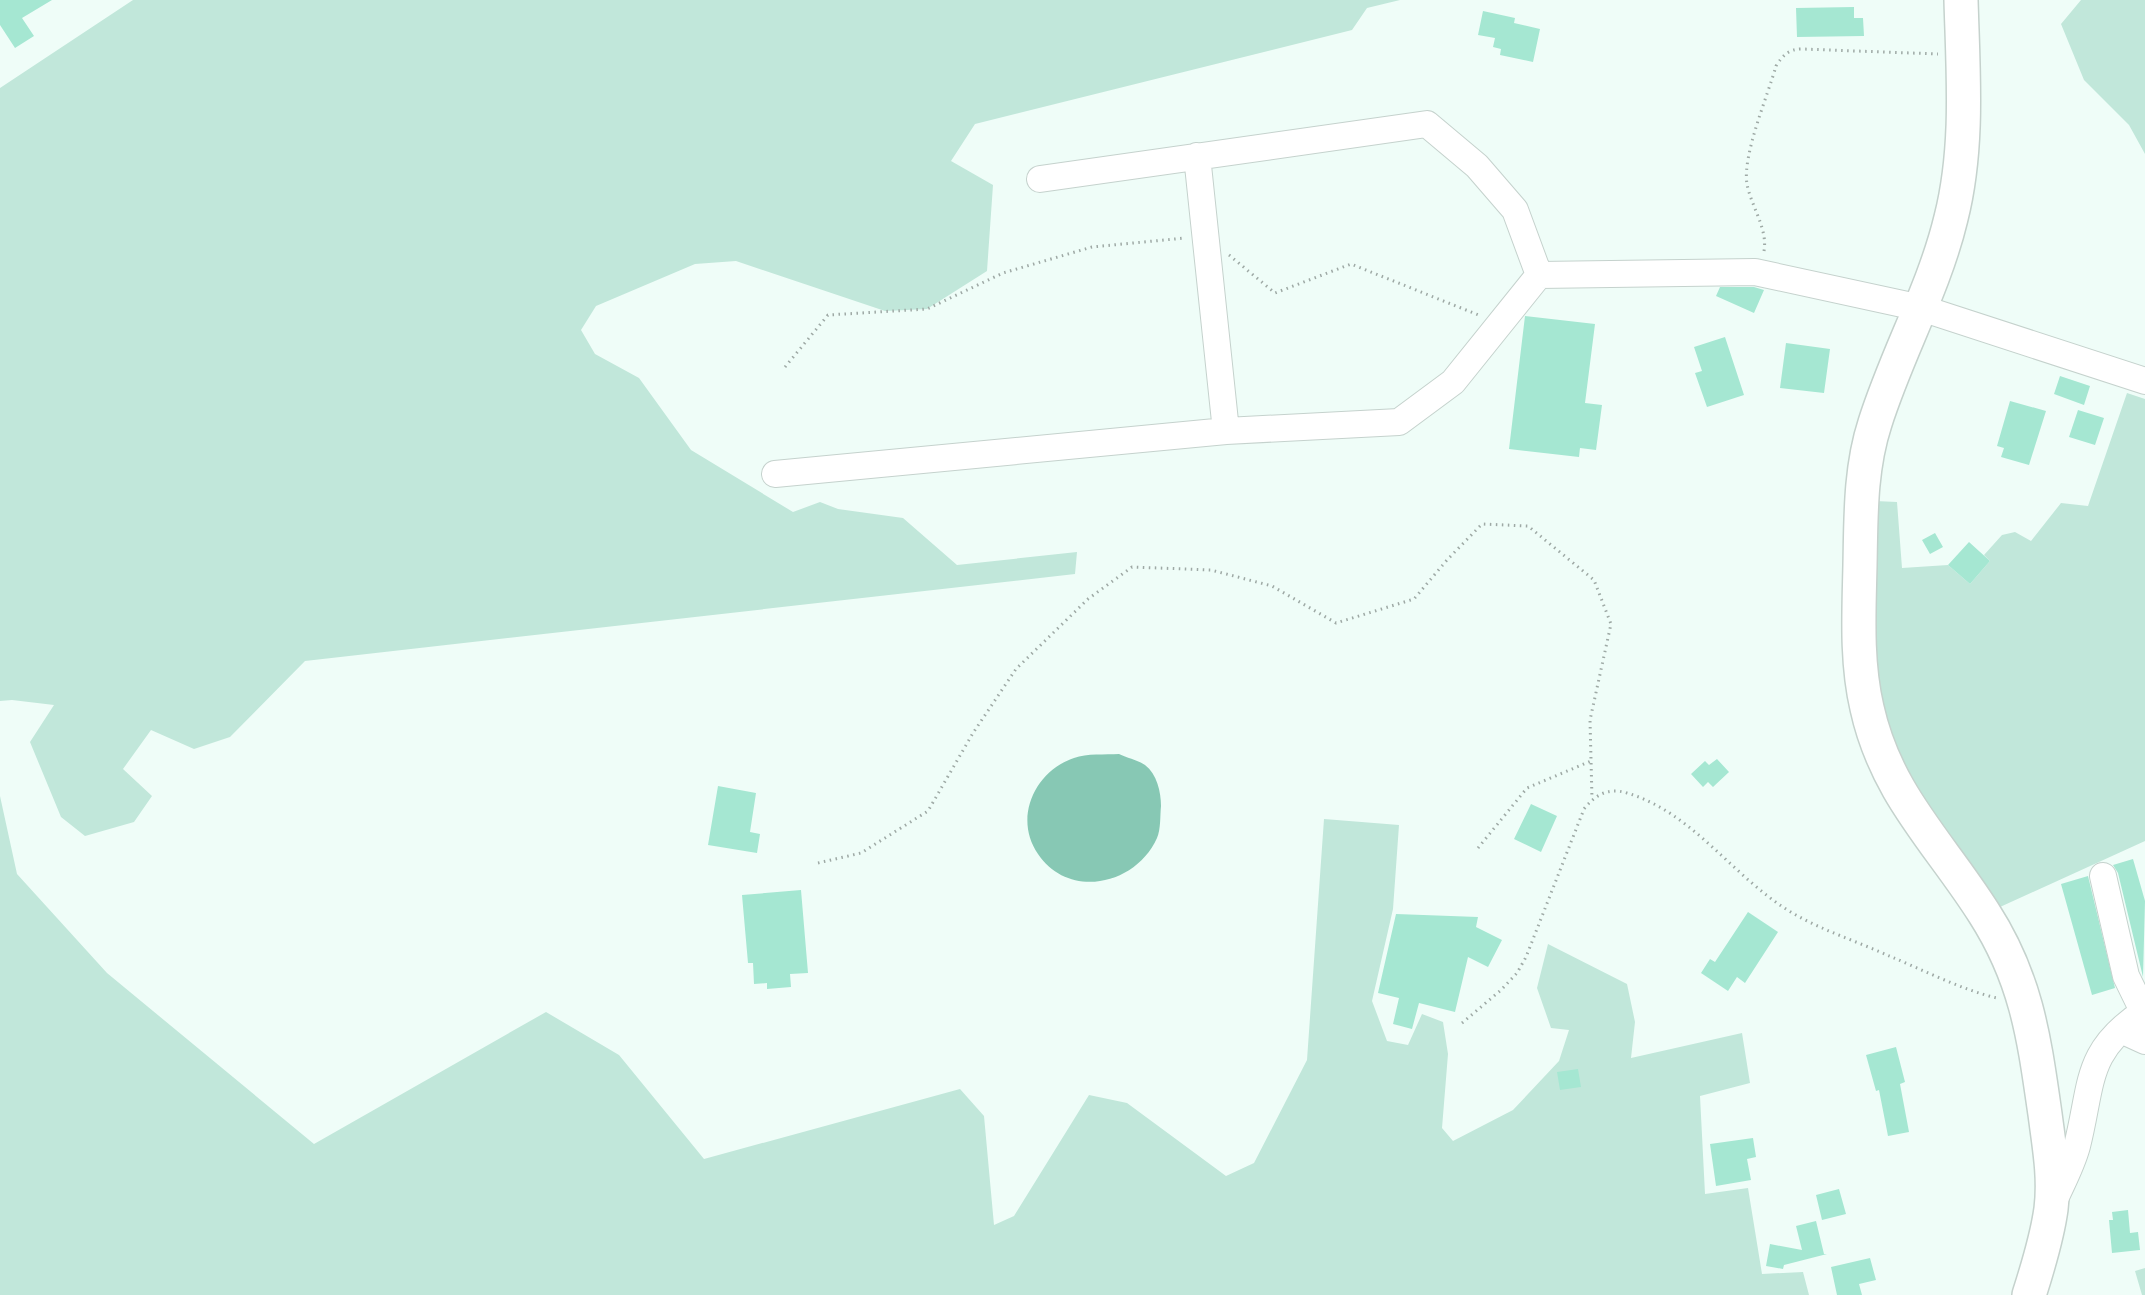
<svg xmlns="http://www.w3.org/2000/svg" width="2145" height="1295" viewBox="0 0 2145 1295" font-family="'Exo 2',sans-serif">
	<rect width="100%" height="100%" fill="#effdf8"/>
	<path fill="#c1e7da" d="M133,0H1400L1367,8L1352,30L975,124L951,161L993,185L987,271L927,309L885,311L736,261L695,264L596,306L581,330L595,354L639,378L691,450L793,512L820,502L838,509L903,518L957,565L1077,552L1075,574L305,661L230,737L194,749L151,730L123,769L152,796L134,822L85,836L61,817L30,742L54,705L12,700L0,701V88Z
		M2081,0H2145V154L2129,125L2084,80L2061,24Z
		M2127,393L2145,399V841L2000,907L1913,795L1882,718L1873,663L1875,501L1897,502L1902,568L1948,565L1970,584L1990,561L1984,555L2002,535L2015,532L2031,541L2061,503L2088,506Z
		M0,796L17,874L107,973L314,1144L546,1012L619,1055L704,1159L960,1089L984,1116L994,1225L1014,1216L1089,1095L1127,1103L1226,1176L1254,1163L1307,1060L1324,819L1399,825L1393,909L1372,1001L1387,1041L1408,1045L1422,1014L1443,1022L1448,1054L1442,1128L1453,1141L1513,1110L1559,1061L1569,1030L1551,1028L1537,988L1548,944L1627,984L1635,1022L1631,1058L1742,1033L1750,1083L1700,1096L1705,1194L1748,1188L1762,1274L1803,1272L1809,1295H0Z
		M2145,1268V1295H2142L2135,1271Z"/>
	<path fill="#87c8b4" d="M1119,754C1127,758 1138,760 1145,765C1157,774 1161,792 1161,806C1160,815 1161,829 1157,838C1136,885 1069,900 1038,854C1013,818 1035,771 1074,758C1087,753 1105,755 1119,754Z"/>
	<path fill="#a5e7d2" d="M0,0H52L22,18L34,36L15,48L0,25Z
		M1854,7V18H1863L1864,36L1797,37L1796,8Z
		M1483,11L1515,18L1514,23L1540,29L1533,62L1500,55L1501,49L1493,47L1495,38L1478,35Z
		M1720,287H1754L1764,290L1754,313L1716,296Z
		M1525,316L1595,324L1585,403L1602,405L1596,450L1580,448L1579,457L1509,449Z
		M1725,337L1744,395L1707,407L1695,373L1702,371L1694,347Z
		M1786,343L1830,349L1824,393L1780,388Z
		M2060,376L2090,386L2084,405L2054,394Z
		M2010,401L2046,411L2029,465L2001,457L2004,448L1997,446Z
		M2078,410L2104,418L2095,445L2069,437Z
		M1935,533L1943,547L1930,554L1922,540Z
		M1969,542L1990,561L1970,584L1948,565Z
		M1717,759L1729,772L1713,787L1708,782L1703,787L1691,774L1705,761L1709,765Z
		M718,786L756,793L750,832L760,834L757,853L708,845Z
		M1531,804L1557,816L1541,852L1514,839Z
		M2133,859L2145,901L2143,977L2118,873L2113,865Z
		M2088,876L2115,988L2092,995L2061,884Z
		M801,890L808,973L790,974L791,987L767,989V983L754,984L753,963H748L742,895Z
		M1748,912L1778,932L1745,983L1737,977L1728,991L1701,973L1710,959L1715,962Z
		M1396,914L1478,917L1476,927L1502,940L1488,967L1468,957L1455,1012L1419,1003L1412,1029L1393,1024L1399,998L1378,993Z
		M1896,1047L1905,1082L1900,1084L1909,1132L1888,1136L1879,1090L1876,1091L1866,1055Z
		M1578,1069L1581,1087L1560,1090L1557,1072Z
		M1753,1138L1756,1157L1747,1159L1751,1180L1716,1186L1710,1144Z
		M1839,1189L1846,1214L1822,1220L1816,1195Z
		M2128,1210L2130,1233L2138,1232L2140,1250L2112,1253L2109,1220H2113L2112,1212Z
		M1816,1221L1824,1254H1827L1784,1265L1783,1269L1766,1266L1770,1244L1802,1250L1796,1226Z
		M1870,1258L1876,1280L1859,1284L1862,1295H1837L1831,1267Z"/>
	<g fill="none" stroke-linecap="round" stroke-linejoin="round">
		<defs>
			<path id="minor" d="M1197,156L1226,431
				M1539,275L1755,272L1921,308L2145,381
				M775,474L1226,431L1399,422L1453,382L1539,275L1515,210L1477,166L1427,124L1040,179
				M2103,876L2126,976L2143,1011
				M2121,1030L2145,1041
				M2054,1201C2062,1183 2072,1165 2077,1146C2093,1083 2084,1051 2145,1011"/>
			<path id="major" d="M1961,0C1963,72 1969,147 1951,218C1934,289 1897,353 1875,423C1860,469 1861,517 1860,565C1859,612 1856,661 1867,708C1886,794 1939,842 1984,913C2027,980 2034,1038 2045,1114C2049,1145 2055,1177 2051,1209C2047,1238 2038,1267 2029,1295"/>
		</defs>
		<use href="#minor" stroke="#c5d2cd" stroke-width="28"/>
		<use href="#major" stroke="#c5d2cd" stroke-width="36"/>
		<path stroke="#9ea9a5" stroke-width="3" stroke-dasharray="1.5 4.5" stroke-linecap="butt" d="M1764,251C1768,229 1751,206 1747,184C1742,156 1768,95 1776,66C1783,55 1789,49 1802,49L1938,54
			M1229,255L1275,293L1351,264L1481,316
			M785,367L828,315L927,309L1003,273L1092,247L1185,238
			M1478,848L1527,788L1591,761
			M818,863L861,853L928,811L973,733L1016,669L1088,599L1132,567L1211,570L1272,586L1336,623L1414,599L1447,560L1482,524L1528,526L1594,580L1611,624L1590,720L1592,799
			M1462,1023L1501,990L1517,973L1526,957L1584,809C1595,795 1608,787 1627,793C1685,810 1723,862 1769,897C1804,925 1847,937 1887,955C1921,969 1962,990 1997,998"/>
		<use href="#minor" stroke="#fff" stroke-width="26"/>
		<use href="#major" stroke="#fff" stroke-width="33"/>
	</g>
</svg>
